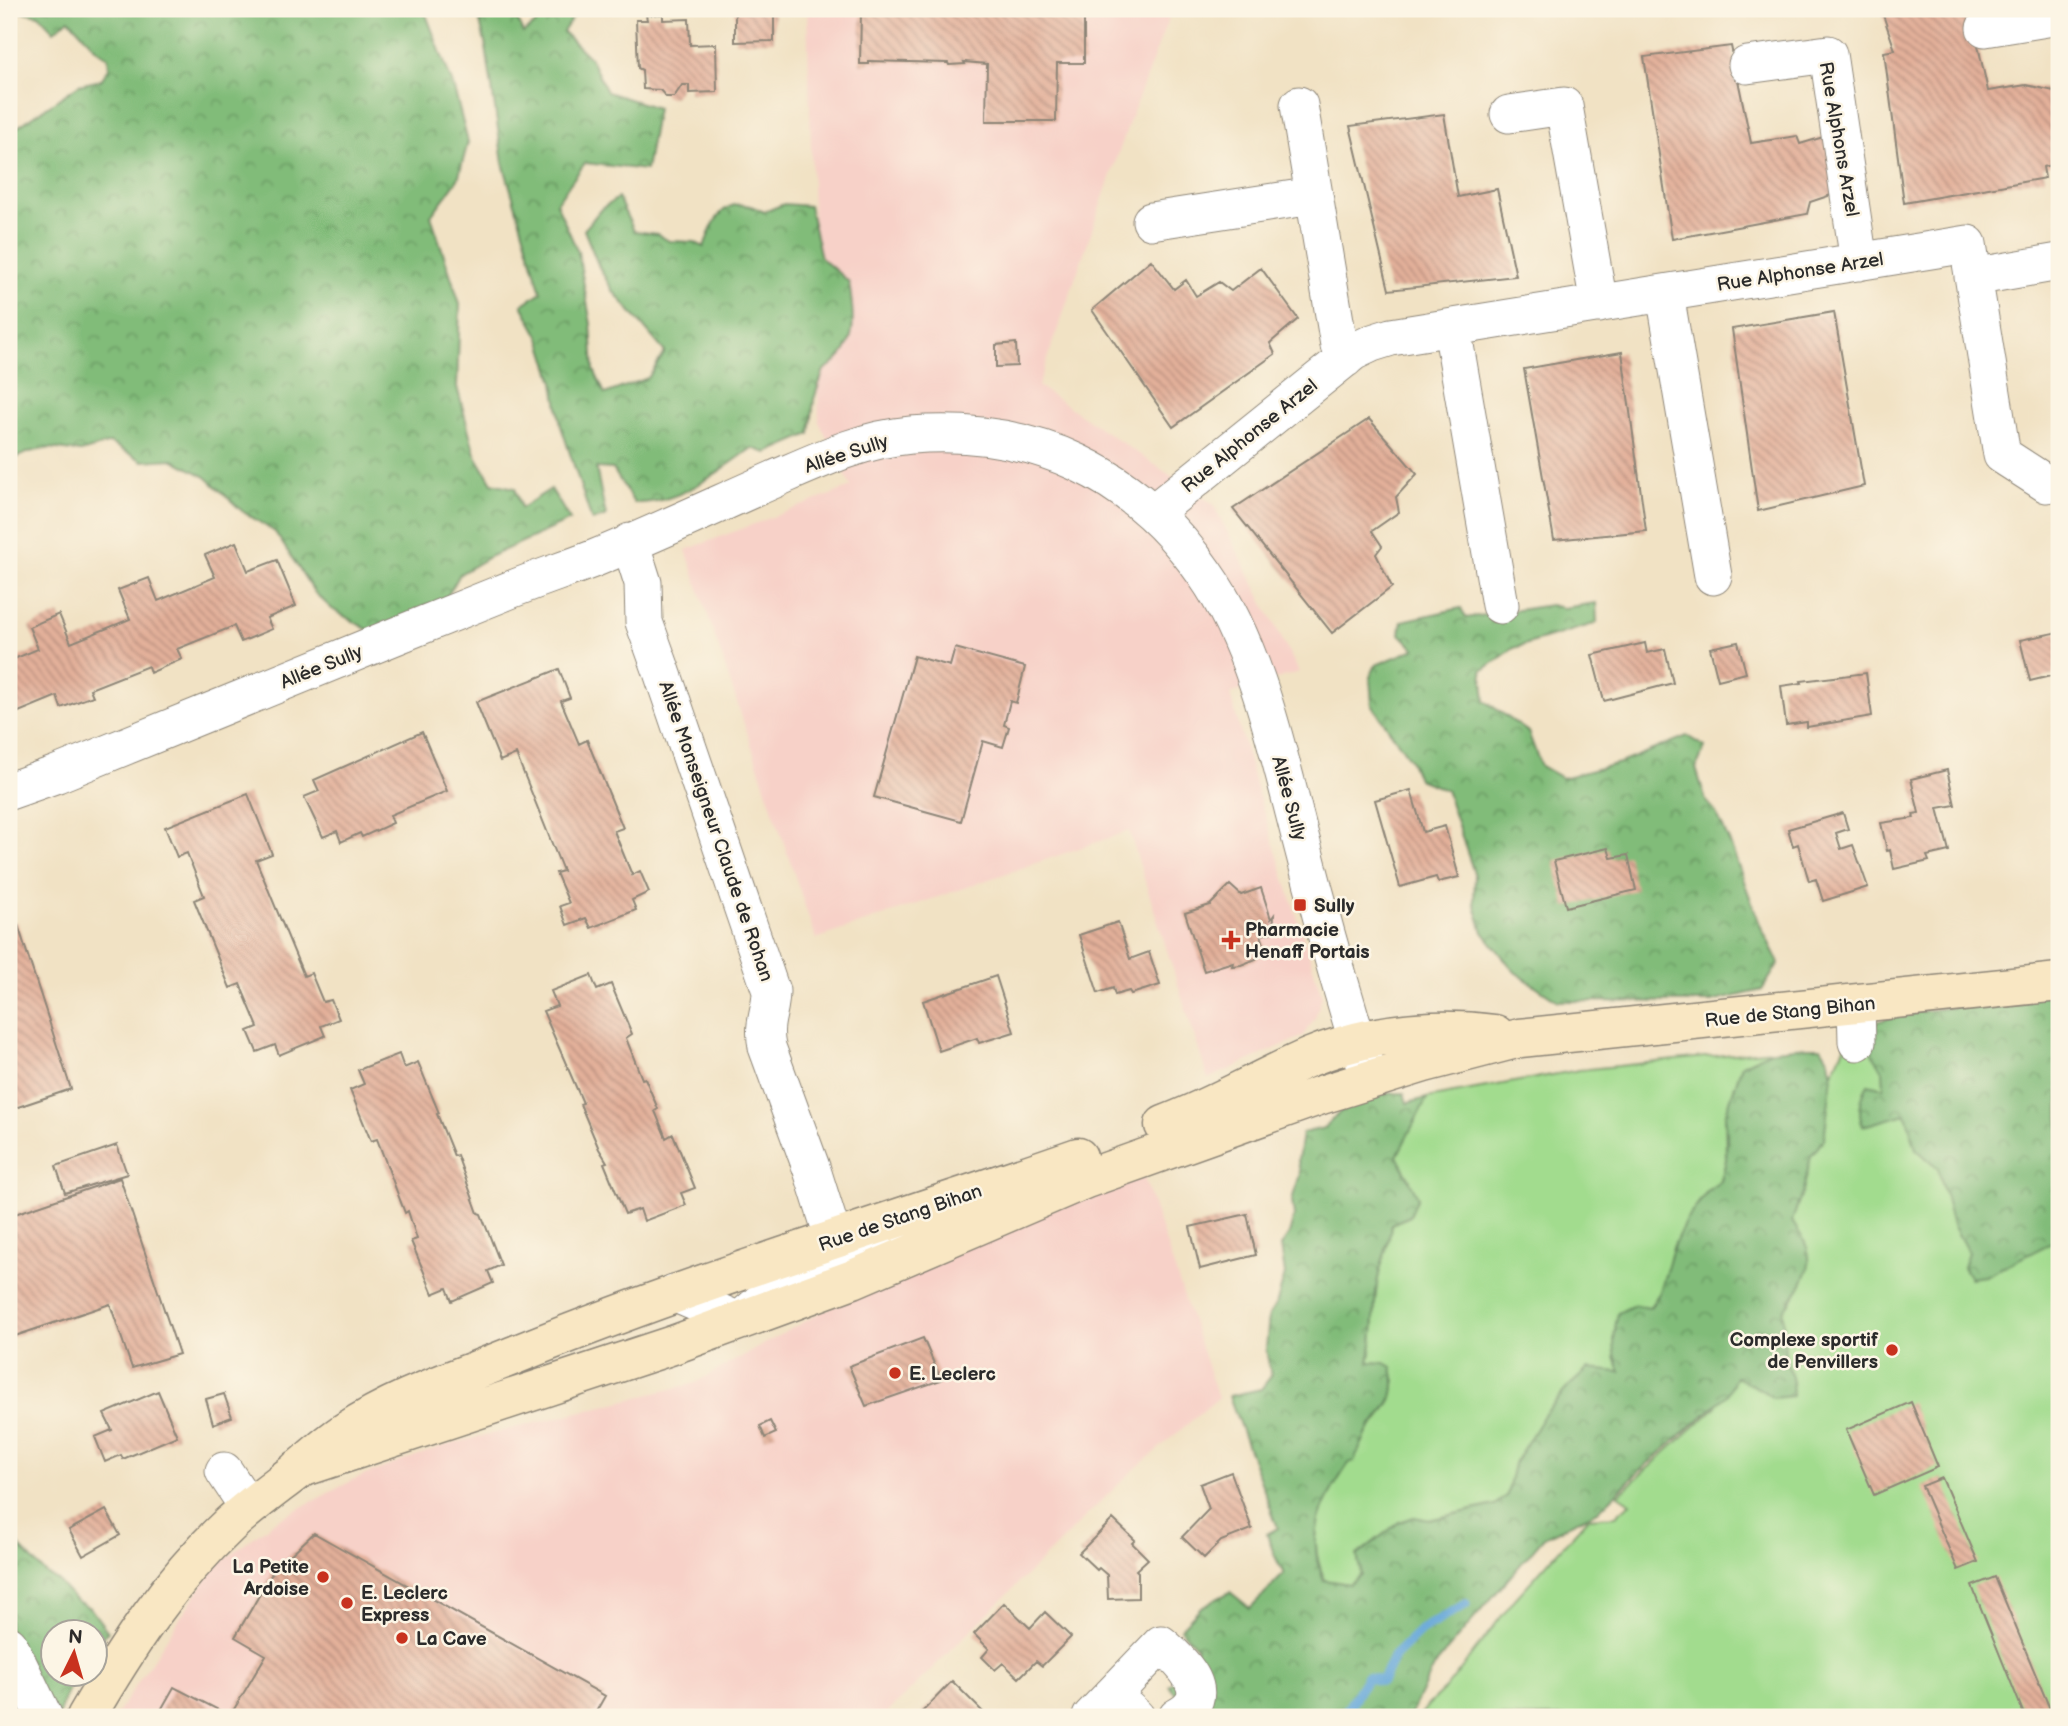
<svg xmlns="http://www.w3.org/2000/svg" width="2068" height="1726" viewBox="0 0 2068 1726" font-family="'Balsamiq Sans',sans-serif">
	<defs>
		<pattern id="forest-crowns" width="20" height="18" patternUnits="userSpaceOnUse" patternTransform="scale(1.75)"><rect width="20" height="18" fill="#81bc79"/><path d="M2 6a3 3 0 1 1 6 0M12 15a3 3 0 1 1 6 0" fill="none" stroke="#6a9963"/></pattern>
		<pattern id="building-back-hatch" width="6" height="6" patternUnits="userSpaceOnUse" patternTransform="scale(1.75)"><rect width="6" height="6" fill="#e3b09a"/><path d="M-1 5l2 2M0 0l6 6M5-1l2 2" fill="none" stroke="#b88f7e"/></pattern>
	</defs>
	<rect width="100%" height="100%" fill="#fcf5e5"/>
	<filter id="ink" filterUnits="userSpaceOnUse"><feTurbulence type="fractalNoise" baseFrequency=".0143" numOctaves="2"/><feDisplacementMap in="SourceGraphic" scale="14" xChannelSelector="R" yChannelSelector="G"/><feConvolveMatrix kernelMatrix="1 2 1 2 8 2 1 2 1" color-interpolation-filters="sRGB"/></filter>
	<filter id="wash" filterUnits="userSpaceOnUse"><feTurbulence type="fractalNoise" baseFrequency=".00686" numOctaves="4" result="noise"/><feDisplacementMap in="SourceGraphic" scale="28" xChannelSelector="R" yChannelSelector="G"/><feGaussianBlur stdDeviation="1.57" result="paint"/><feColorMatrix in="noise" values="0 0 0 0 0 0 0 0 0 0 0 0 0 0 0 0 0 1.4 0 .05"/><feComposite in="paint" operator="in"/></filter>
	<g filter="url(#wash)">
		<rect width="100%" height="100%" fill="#f1e2c4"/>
		<path fill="#f7d1c8" d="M807,9H1172L1131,117L1038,386L1213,504L1299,672L1230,694L1256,787L1322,996L1315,1018L1303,1036L1208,1079L1129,831L816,939L686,550L851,487L819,422Z
			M1142,1172L1218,1398L1128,1475L883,1717H115L213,1568L275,1521L357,1478L443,1446L695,1383L823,1311L980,1240Z"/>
		<path fill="#a2dc8e" stroke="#66845c" stroke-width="2" d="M1898,1036L2059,1230V1717H1419L1428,1705L1446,1688L1515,1599L1588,1518L1616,1516L1630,1503L1618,1495L1716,1407L1734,1293L1845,1045Z
			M1773,1050L1742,1065L1725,1116L1726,1160L1721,1181L1707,1191L1686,1220L1674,1245L1660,1292L1615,1357L1621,1372L1510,1485L1507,1495L1495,1505L1429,1520L1414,1517L1384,1534L1357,1555L1362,1574L1349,1584L1325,1580C1304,1534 1322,1502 1349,1463L1354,1460L1369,1429L1380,1418L1391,1400L1395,1380L1384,1363L1369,1362C1375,1335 1373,1311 1377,1284C1380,1264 1389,1247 1391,1224L1410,1216V1179L1396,1156L1427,1098L1579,1070Z"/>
		<path fill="url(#forest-crowns)" stroke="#567452" stroke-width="2" d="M9,9H409L425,12L453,85L468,142L458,179L431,216L460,304L457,387L475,454L492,483L515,488L521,508L551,489L570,520L489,557L460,574L447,597L372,632L332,609L315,593L275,532L242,511L206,477L172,459L143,461L110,443L81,452L50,448L29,452L9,461V133L79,85L101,80L109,68L108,57L97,50L69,19L54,31L39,15Z
			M477,9H513L523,33L536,24L528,9H578L563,32L590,58L607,92L657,108L646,170L585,163L556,203L578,252L591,324L594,370L605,394L648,378L665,352L613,291L599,267L584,230L601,209L618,198L634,231L657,234L669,241L694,242L704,247C715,215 727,192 764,212L784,204L809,206L821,258L849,282C854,318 860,349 824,370L814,399L810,434L767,453L752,448C717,473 678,505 634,503L613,469L596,468L606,516L592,521L561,426L554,382L540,338L522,305L541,292L503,163L486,47Z
			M1596,603L1597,623L1514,648L1482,671L1485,701L1528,732L1541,766L1562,778L1620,763L1687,736L1705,747L1696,768L1706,801L1716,813L1729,841L1761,927L1779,963L1762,990L1711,1002L1558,1001L1515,972L1483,932L1474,902L1475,876L1446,790L1418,779L1411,761L1372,705L1370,677L1376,665L1415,649L1400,634L1402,621L1461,608L1466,618L1550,605L1563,608Z
			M2059,991V1239L1985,1276L1970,1278L1963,1267L1968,1252L1953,1225L1938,1168L1916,1149L1906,1114L1863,1126C1857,1114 1861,1095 1868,1084L1884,1088L1883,1071L1872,1052L1876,1022L1899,1015Z
			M1807,1047H1821L1829,1060L1832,1076L1824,1139L1811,1156L1803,1191L1792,1221C1797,1230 1806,1241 1808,1251C1814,1272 1795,1296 1783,1311L1785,1355L1792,1377L1793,1396L1773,1398L1760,1389L1736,1377L1727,1395L1635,1475L1598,1511L1544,1537L1436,1663L1409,1717H1196L1169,1686L1185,1671L1197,1647L1180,1629L1201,1607L1230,1592L1250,1608L1284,1574L1274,1554L1267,1534L1278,1528L1229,1396L1261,1389L1271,1376L1266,1349L1269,1315L1277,1302L1285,1274L1281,1246L1289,1234L1294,1216L1292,1200L1300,1174L1298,1160L1302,1133L1324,1128L1351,1101L1375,1094L1404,1093L1407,1103L1427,1098L1397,1156L1418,1197L1410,1216L1391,1224C1389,1246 1380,1264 1377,1284C1373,1310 1375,1336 1369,1362L1385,1363L1392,1367C1400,1403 1384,1406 1368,1431C1363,1440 1359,1451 1354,1461L1349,1463C1323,1502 1304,1534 1324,1580L1349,1584L1361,1574L1357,1556L1399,1522L1414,1517L1429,1520L1495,1505L1507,1495L1514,1464L1544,1415L1569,1386L1588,1369L1620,1372C1612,1351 1613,1334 1618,1313L1634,1305L1650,1308L1660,1292L1674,1245L1686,1220L1708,1191L1721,1181L1726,1160L1727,1133L1725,1116L1742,1065L1773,1050Z
			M9,1530L20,1547L46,1574L57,1580L75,1600L90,1608L108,1632L95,1644L94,1632H52V1674H74L58,1716L9,1717Z"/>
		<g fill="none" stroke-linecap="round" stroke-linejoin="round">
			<path stroke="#65a7d9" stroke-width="10" d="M1343,1717L1367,1677L1382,1681L1394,1656L1421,1630L1466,1604"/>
		</g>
		<g id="blocks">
			<path fill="url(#building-back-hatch)" d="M735,9H774V41L735,42Z
				M875,9H1084V63H1057L1056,121H986L987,64L964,62L965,64L949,65L948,63L869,61V64H860L861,11H875Z
				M1881,9H1970L1988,91L2026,85L2059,92V163L2043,167L2045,178L1904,203L1884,52L1895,50Z
				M663,14V20L689,19L690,45L716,44L717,92L689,93V85H682L674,97H666L660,90L643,89L642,70L638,68L636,20H647L646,15Z
				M1731,46L1751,143L1797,136L1800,144L1830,135L1840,192L1810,202L1807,214L1672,239L1644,57Z
				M1444,114L1458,197L1497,189L1516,276L1389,290L1350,126Z
				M1151,260L1174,289L1186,280L1196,296L1219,282L1231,291L1261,268L1298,319L1270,343L1275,354L1173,427L1092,310Z
				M1834,312L1864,486L1758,511L1732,329Z
				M1016,343L1017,366L996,367V345Z
				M1622,352L1646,531L1554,540L1524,369Z
				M1369,419L1417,474L1396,497L1399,512L1372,531L1382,546L1376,554L1392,587L1332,633L1233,509Z
				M236,542L248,571L277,560L296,606L267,618L272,629L241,642L234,626L177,649L182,659L150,673L148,666L90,689L93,696L61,708L57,696L9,716V661L38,649L29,627L59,614L71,643L130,619L118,590L149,578L158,601L215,577L205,555Z
				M2059,632V674L2030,681L2020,640Z
				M1738,642L1746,673L1718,680L1710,648Z
				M1645,643L1647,653L1665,649L1673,683L1604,701L1592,655Z
				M955,648L1025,667L1016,703L1010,701L1004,725L1009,727L1003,747L983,741L961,821L874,797L914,656L950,666Z
				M559,669L570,698L561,701L579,744L587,740L623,828L614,831L632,875L640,871L649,892L632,900L636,910L591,928L586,918L567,925L560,906L569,903L556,873L563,871L516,754L500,761L476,702Z
				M1866,673L1872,716L1807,727V722L1786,725L1781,686L1802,683L1801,681Z
				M422,732L447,791L390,815L393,823L362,837L360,833L341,842L337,831L323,837L304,797L319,791L314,780Z
				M1947,770L1955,805L1938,808L1949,851L1927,856L1929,861L1894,869L1890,850L1887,851L1881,823L1914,818L1913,814L1919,813L1911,779Z
				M1411,790L1423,832L1445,826L1459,877L1438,882L1436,877L1400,887L1375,800Z
				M248,794L272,854L256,860L304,976L311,973L323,1002L331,1000L339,1019L321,1026L325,1036L279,1055L275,1045L257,1052L248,1031L258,1027L240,984L230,988L194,900L204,896L187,853L177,857L165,827Z
				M1843,813L1848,829L1836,833L1841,849L1853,845L1868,887L1823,901L1816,879L1809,881L1798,844L1793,846L1788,829Z
				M1608,848L1611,858L1628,855L1636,890L1566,907L1554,861Z
				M1230,885L1241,895L1261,888L1271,919L1274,915L1273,932L1261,935L1266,950L1256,959L1241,965L1232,966L1233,962L1204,971L1185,913L1210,905Z
				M17,922L71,1089L9,1110V924Z
				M1118,922L1130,959L1149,952L1160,985L1131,994L1129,991L1115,995L1113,988L1098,993L1079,935Z
				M591,975L597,990L611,984L632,1034L626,1038L642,1079L645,1078L658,1109L655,1111L666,1138L673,1134L695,1188L681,1193L686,1205L644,1221L640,1209L625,1214L604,1163L607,1162L599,1149L580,1104L583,1103L543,1011L557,1006L551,991Z
				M996,976L1014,1032L979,1043L977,1038L939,1051L923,1001Z
				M399,1054L404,1068L418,1062L439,1113L437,1114L454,1156L457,1155L478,1213L481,1214L501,1265L488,1271L493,1283L452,1301L447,1288L433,1294L411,1241L417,1239L408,1211L405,1213L377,1139L371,1141L350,1090L364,1084L358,1070Z
				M117,1145L127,1174L65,1193L56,1166Z
				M120,1178L179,1354L132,1368L110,1304L9,1338V1216Z
				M1247,1214L1256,1255L1200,1269L1190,1227Z
				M923,1338L941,1380L866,1406L849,1366Z
				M158,1391L177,1436L123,1459L121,1455L105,1462L95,1437L112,1430L104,1414Z
				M224,1394L232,1417L213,1424L206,1399Z
				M1911,1402L1938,1467L1874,1495L1846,1430Z
				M770,1421L776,1433L765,1438L760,1426Z
				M1231,1472L1252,1529L1221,1541L1204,1558L1182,1537L1209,1509L1200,1484Z
				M1942,1478L1978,1562L1958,1570L1922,1486Z
				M106,1510L120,1535L83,1556L69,1530Z
				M1113,1519L1135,1540L1132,1543L1148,1559L1136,1570L1138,1572V1598L1108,1599L1107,1575L1099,1568L1097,1570L1079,1553Z
				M314,1533L605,1696L593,1717H157L174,1687L230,1716L266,1655L235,1637L274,1570Z
				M1995,1577L2050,1709L2030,1717H2025L1972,1586Z
				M1004,1603L1030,1628L1045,1612L1071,1637L1042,1666L1036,1661L1019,1678L1003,1663L995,1670L982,1657L989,1649L974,1634Z
				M952,1681L988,1717H927L922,1712Z"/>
		</g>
	</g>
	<g filter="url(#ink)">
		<use href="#blocks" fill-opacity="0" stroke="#8e8678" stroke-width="2"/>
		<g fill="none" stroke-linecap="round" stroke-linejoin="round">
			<defs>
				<path id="street" d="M1985,28L2059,16
					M1747,65L1828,54L1859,262
					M1299,105L1339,345L1345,359
					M1509,114L1564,106L1599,304
					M1151,221L1313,196
					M1973,277L2059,262
					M1665,294L1713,576
					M1452,328L1500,605
					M1153,513L1353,352L1372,343L1391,337L1968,244L2002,455L2047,484
					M630,542L643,583L644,622L662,672L771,991C771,1013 762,1022 767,1047L812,1170L834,1240
					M9,791L57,774C205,714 352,653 500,594C531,581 562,571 593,559C654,534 714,506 775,479C819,460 863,439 911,435C1034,425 1135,473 1205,574C1256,646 1278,752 1300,836C1321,918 1344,999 1369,1079
					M1856,1004L1857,1042
					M674,1293L739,1321L773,1291L785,1283L929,1227
					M224,1471L248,1507
					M9,1645L44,1717
					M1112,1695L1136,1717
					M1091,1717L1161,1644C1182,1662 1218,1696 1177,1717"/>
				<path id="secondary" d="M1164,1125C1215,1106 1261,1078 1310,1057C1369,1033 1432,1026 1495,1034
					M298,1469L673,1345L853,1279L1086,1179L1321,1095L1424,1063L1520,1038L2059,982
					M86,1717C127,1647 170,1580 230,1524C252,1504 276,1487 299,1469C314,1456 328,1443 345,1432C399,1396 462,1377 522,1352C704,1278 893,1222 1078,1157"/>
			</defs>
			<use href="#street" stroke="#8e8678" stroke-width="39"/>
			<use href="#secondary" stroke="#8e8678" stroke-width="41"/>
			<use href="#street" stroke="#fff" stroke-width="37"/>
			<use href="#secondary" stroke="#f9e7c3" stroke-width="38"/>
		</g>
	</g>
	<g fill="#c8321e" stroke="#fcf5e5" stroke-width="2.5">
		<rect x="1293" y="898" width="14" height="14" rx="3.5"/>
		<path d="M1227.5 929.5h7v7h7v7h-7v7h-7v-7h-7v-7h7z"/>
		<circle cx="1892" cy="1350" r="7"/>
		<circle cx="895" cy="1373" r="7"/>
		<circle cx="323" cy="1577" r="7"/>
		<circle cx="347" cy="1603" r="7"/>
		<circle cx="402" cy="1638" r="7"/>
	</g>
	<g text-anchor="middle" stroke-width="5" stroke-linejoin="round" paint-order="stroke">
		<g font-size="19" fill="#2b2b2b" stroke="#fcf5e5">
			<text transform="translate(1840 139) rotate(80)" y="7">Rue Alphons Arzel</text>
			<text transform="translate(1800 271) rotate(-9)" y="7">Rue Alphonse Arzel</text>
			<text transform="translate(1249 435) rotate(-39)" y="7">Rue Alphonse Arzel</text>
			<text transform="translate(846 453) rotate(-18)" y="7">Allée Sully</text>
			<text transform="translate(321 666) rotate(-22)" y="7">Allée Sully</text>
			<text transform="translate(1290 798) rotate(75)" y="7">Allée Sully</text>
			<text transform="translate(717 831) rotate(71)" y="7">Allée Monseigneur Claude de Rohan</text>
			<text transform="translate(1790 1011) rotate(-6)" y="7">Rue de Stang Bihan</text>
			<text transform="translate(900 1217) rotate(-19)" y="7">Rue de Stang Bihan</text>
		</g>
		<g font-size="19" font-weight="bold" fill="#2b2b2b" stroke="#fcf5e5" text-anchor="start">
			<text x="1314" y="912">Sully</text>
			<text x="1245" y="936">Pharmacie<tspan x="1245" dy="22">Henaff Portais</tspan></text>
			<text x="1878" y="1346" text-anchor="end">Complexe sportif<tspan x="1878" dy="22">de Penvillers</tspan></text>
			<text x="909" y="1380">E. Leclerc</text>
			<text x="309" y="1573" text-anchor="end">La Petite<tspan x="309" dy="22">Ardoise</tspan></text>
			<text x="361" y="1599">E. Leclerc<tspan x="361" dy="22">Express</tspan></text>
			<text x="416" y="1645">La Cave</text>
		</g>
	</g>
	<rect width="2068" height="1726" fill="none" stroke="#fcf5e5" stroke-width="35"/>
	<g transform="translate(74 1653) rotate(5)"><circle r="33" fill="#fcf5e5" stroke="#a8a49b" stroke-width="2"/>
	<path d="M0-5L12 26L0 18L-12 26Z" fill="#c8321e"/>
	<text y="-10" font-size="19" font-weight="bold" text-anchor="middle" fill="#2b2b2b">N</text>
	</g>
</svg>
